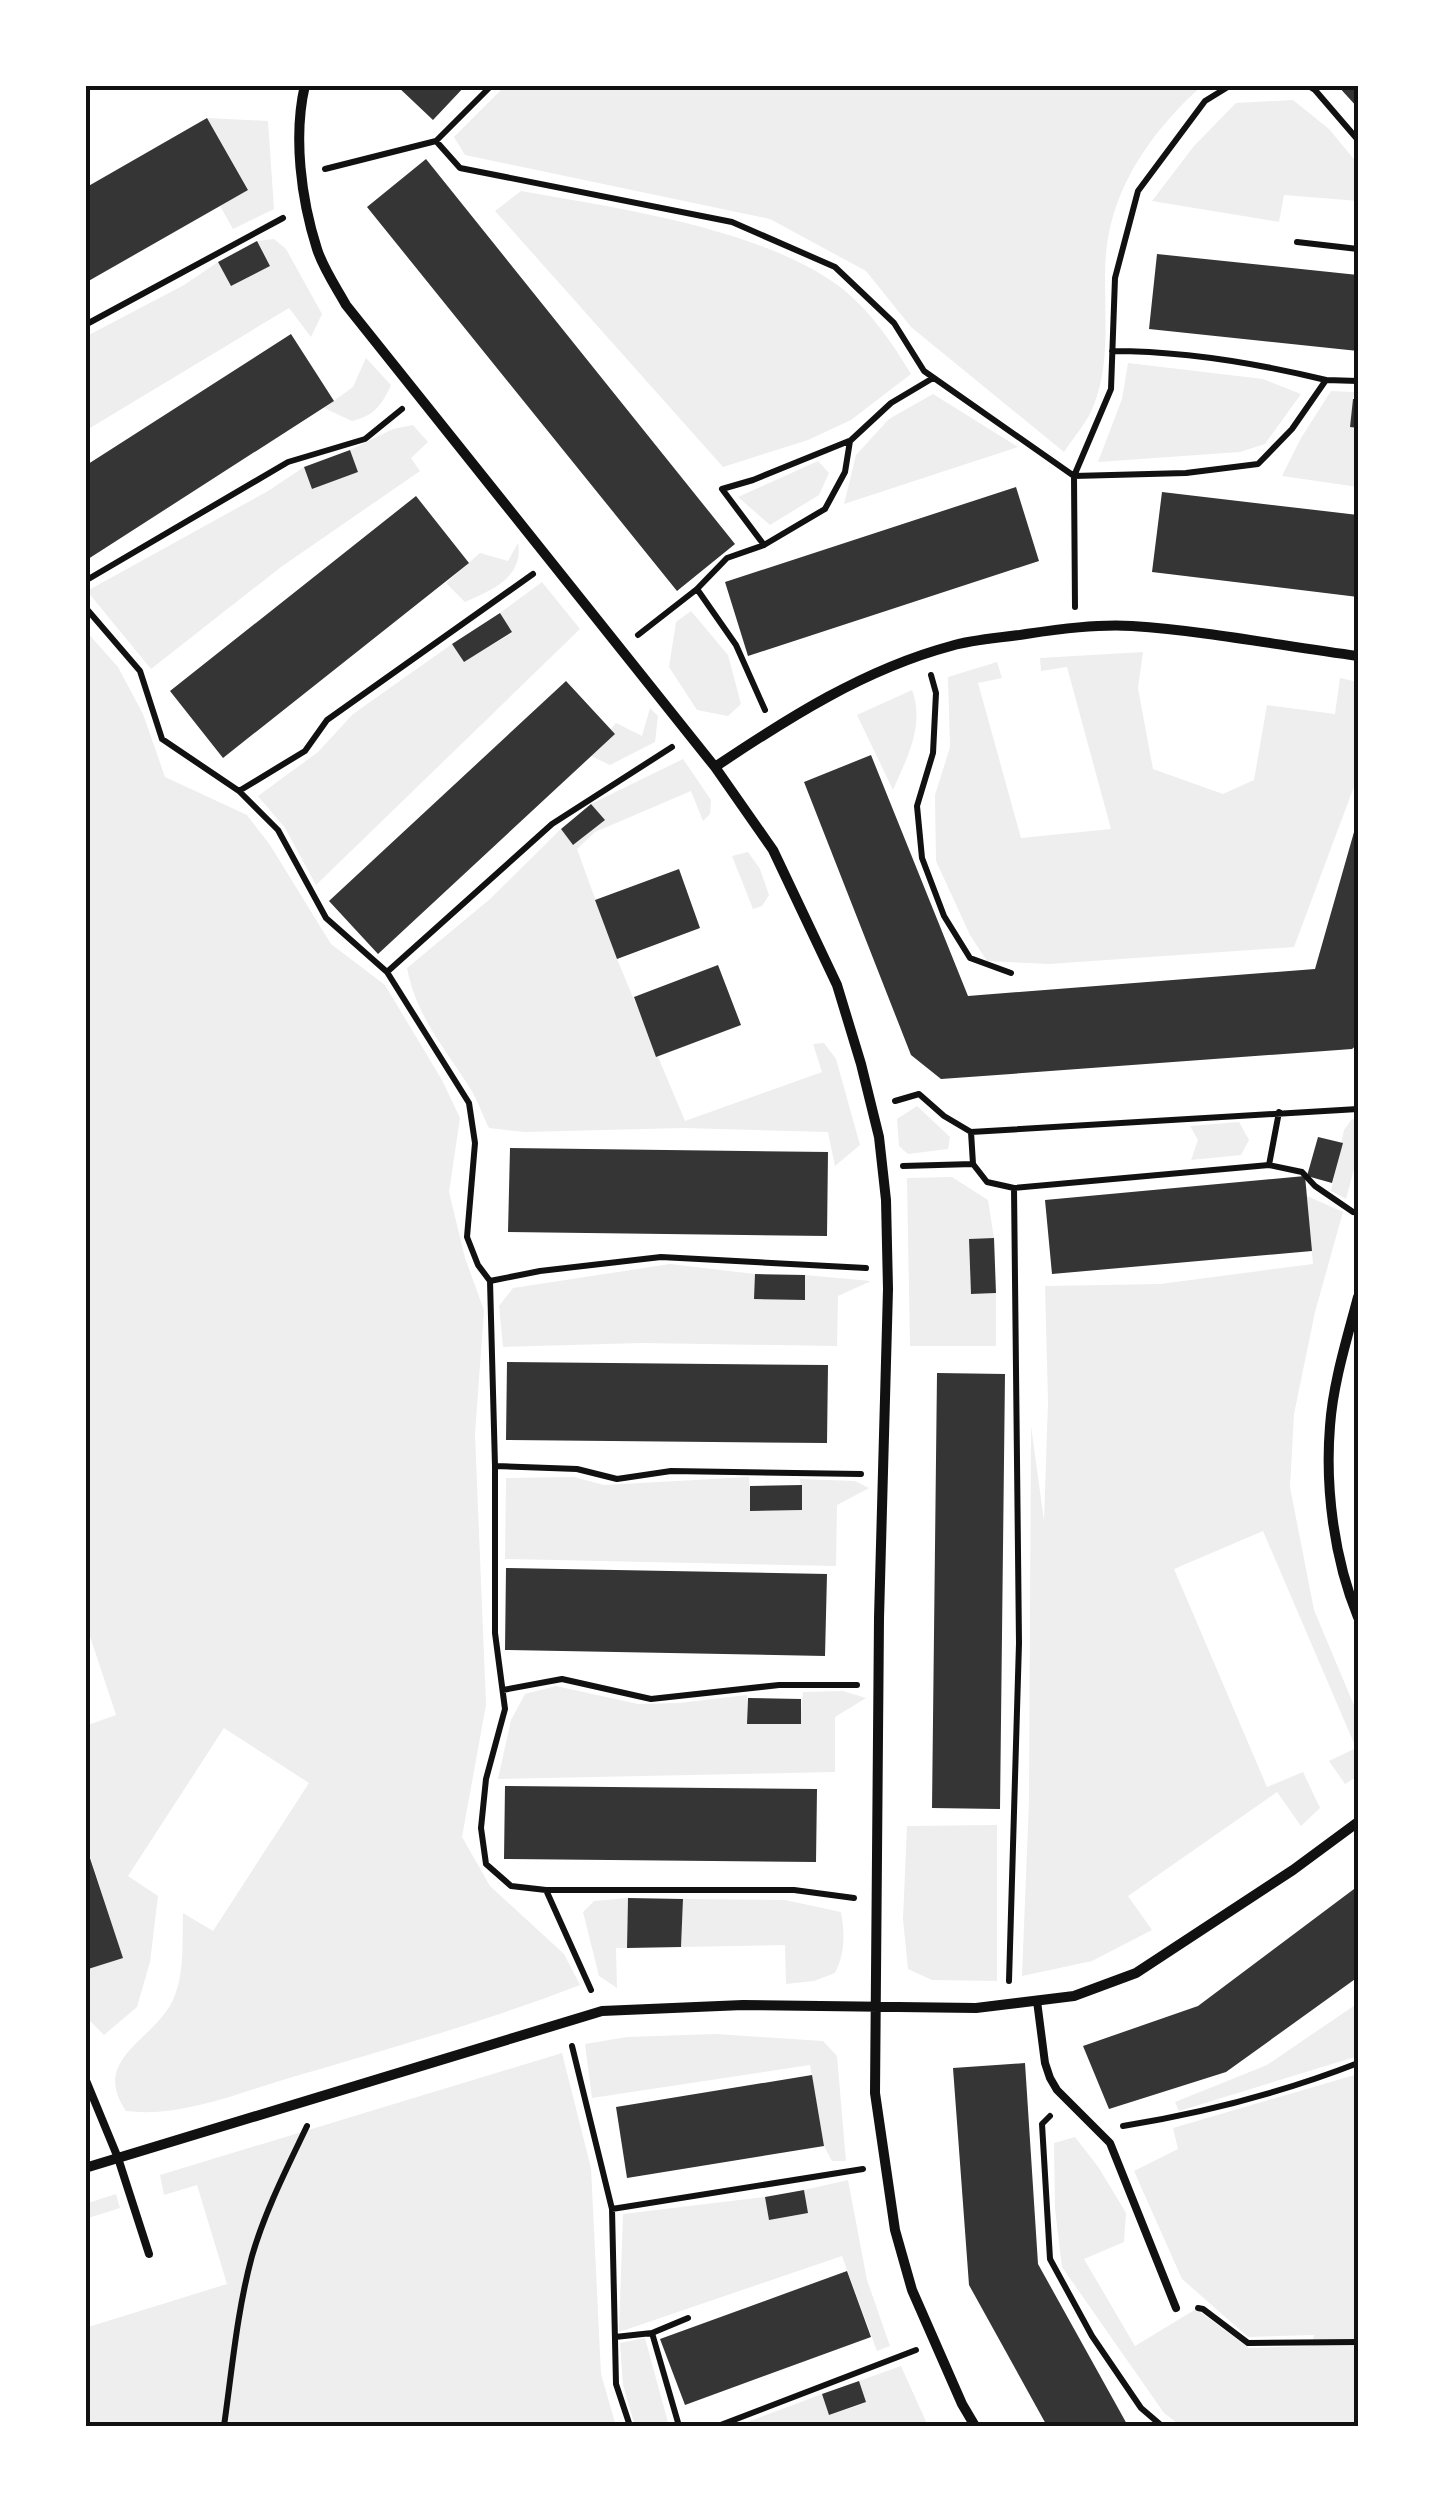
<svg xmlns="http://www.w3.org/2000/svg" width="1443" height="2511" viewBox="0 0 1443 2511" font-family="Quicksand,sans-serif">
	<rect width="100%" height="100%" fill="#fff"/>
	<path fill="#eee" d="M506,85H1203C1154,128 1111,187 1106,254C1102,304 1113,360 1093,407C1087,423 1073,438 1064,452L911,327L866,271L770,219L465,155L454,137Z
		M1293,100L1329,129L1358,164V201L1284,195L1279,222L1152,201L1194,146L1236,103Z
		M207,118L268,121L274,209L233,229L220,206L248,189Z
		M521,191C617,208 767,229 844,290C871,312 893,344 911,374L851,420L808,440L723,467L495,211Z
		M274,239L286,249L322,314L311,337L289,308L85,431V337L184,285L218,262L231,286L270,266L257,241Z
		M366,358L391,385C382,405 374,416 352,421L324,408L353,387Z
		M1128,363L1263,379L1301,394L1265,444L1240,452L1098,462L1122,399Z
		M1331,391L1354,392L1350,427L1358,428V487L1282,476L1301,438Z
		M933,394L1018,447L844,504L856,455L889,419Z
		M413,425L428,442L411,458L420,471L281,567L151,669L87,591L268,491L304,467L313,489L358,472L350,450L393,429Z
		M818,461L829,473L819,495L770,525L738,497Z
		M518,543C524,577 492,590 465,602L446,583L480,553L508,561Z
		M542,582L580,629L316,885L285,828L258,796L318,752L353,714L452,644L464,662L512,633L500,613Z
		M691,611L728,655L741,704L728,716L697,710L669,667L676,622Z
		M85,630L118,667L143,714L165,777L247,815L270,845L331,944L385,985L442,1080L460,1118L449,1192L465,1258L484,1310L475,1434L486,1705L462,1837L490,1886L564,1954L580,1985C487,2021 392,2048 296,2076C243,2091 182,2118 126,2111C90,2058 154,2041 173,2000C185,1974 182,1941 183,1913L213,1931L309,1783L224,1728L128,1876L158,1896L150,1962L137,2007L104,2035L85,2016V1970L122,1957L85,1840V1726L116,1715L85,1621Z
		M1143,652L1138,688L1153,769L1223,794L1254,780L1267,705L1335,714L1340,678L1358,682V776L1294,947L1049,964L987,961L970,935L936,861L935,795L950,747L948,677L997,662L1002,678L978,683L1021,838L1111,829L1067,667L1041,671L1040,658Z
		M912,690C925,725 907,758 893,790L857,715Z
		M650,708L658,716L655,742L610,765L591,756L615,734L611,729L616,723L642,736Z
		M683,759L711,800L710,814L703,821L691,791L595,832L577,849L617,959L685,1121L822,1072L813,1044L824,1043L836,1059L860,1145L835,1166L828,1132L683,1128L524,1132L489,1128C482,1114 477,1098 468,1085C443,1046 416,1015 407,968L490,899L561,829L573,845L604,819L591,804Z
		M748,852L760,869L769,895L762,906L753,909L732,856Z
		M917,1106L950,1137L948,1149L908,1154L899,1146L897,1119Z
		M1352,1119L1358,1121V1154L1346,1199L1331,1191L1344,1130Z
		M1239,1122L1249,1140L1241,1155L1191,1160L1198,1140L1190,1126Z
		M952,1177L988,1200L994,1238L969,1240L971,1294L996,1293V1346H910L907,1178Z
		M1307,1196L1343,1212L1315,1312L1294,1414L1290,1487L1314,1610L1358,1715V1776L1345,1784L1329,1761L1356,1748L1263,1531L1174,1569L1267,1787L1303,1772L1320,1808L1301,1826L1277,1792L1128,1896L1152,1930L1092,1961L1022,1976L1029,1801L1031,1426L1044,1521L1048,1402L1045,1286L1160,1284L1313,1264Z
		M670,1264L755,1274V1299L804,1300L805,1275L871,1281L838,1296L837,1346L642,1343L503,1347L499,1306L513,1288Z
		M574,1477L604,1485L749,1477L751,1511L802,1510L800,1479L855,1481L869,1488L837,1505L836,1566L505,1559L506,1478Z
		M556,1686L638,1704L679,1703L747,1695V1723L800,1724L803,1692L843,1691L866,1698L835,1717V1772L498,1779L511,1720L525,1694Z
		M997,1825V1981L932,1980L908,1969L903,1919L907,1826Z
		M628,1898L627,1948H616L617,1988L599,1976L583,1912L594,1901Z
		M683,1899L785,1900L841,1912C845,1934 845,1953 835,1973L814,1981L786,1984L785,1945L681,1947Z
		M1358,2003V2056L1179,2111L1175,2102L1267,2065Z
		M716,2034L823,2041L837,2056L846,2161H832L824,2146L810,2065L592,2098L585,2044L627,2037Z
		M562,2053L591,2168L601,2374L616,2426H85V2328L227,2284L197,2185L164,2195L160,2175Z
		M1358,2074V2426H1181L1164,2413L1062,2267L1055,2209L1054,2143L1075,2137L1099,2168L1126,2213L1124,2242L1084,2259L1135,2346L1196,2309L1249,2348L1312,2346L1314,2335L1248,2337L1182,2279L1134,2171L1178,2149L1173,2128Z
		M848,2180L867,2280L890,2346L877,2351L842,2256L619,2332L623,2214L765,2197L769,2219L807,2213L804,2190Z
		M116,2194L120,2208L85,2219V2204Z
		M645,2338L669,2426H635L623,2385L620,2343Z
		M901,2366L928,2426H737L822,2394L830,2415L865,2403L859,2381Z"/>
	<path fill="#353535" d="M396,85H466L433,120Z
		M1337,85H1358V108Z
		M207,118L248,190L85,283V188Z
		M426,159L735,544L677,591L367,207Z
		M257,241L270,266L231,286L218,262Z
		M1157,254L1358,275V351L1149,329Z
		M291,334L334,401L85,561V466Z
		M1353,399H1358V428L1350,427Z
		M350,450L358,472L312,489L304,467Z
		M1016,487L1039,561L748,656L725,582Z
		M1162,492L1358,515V597L1152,572Z
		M416,496L469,563L223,758L170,691Z
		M500,613L512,632L464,662L452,644Z
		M566,681L615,734L378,954L329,901Z
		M871,755L968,996L1315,969L1358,818V1044L1352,1049L941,1079L911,1055L804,782Z
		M591,804L605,820L573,845L561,829Z
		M679,869L700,928L617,959L595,900Z
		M718,965L741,1025L656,1057L634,997Z
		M1318,1137L1343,1143L1332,1183L1307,1176Z
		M510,1148L828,1152L827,1236L508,1232Z
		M1305,1176L1312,1251L1052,1274L1045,1200Z
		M994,1238L996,1293L971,1294L969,1239Z
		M755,1274L805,1275V1300L754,1299Z
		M507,1362L828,1365L827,1443L506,1440Z
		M937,1373L1005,1374L1000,1809L932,1808Z
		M802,1485V1510L750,1511V1486Z
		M506,1568L827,1574L825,1656L505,1650Z
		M748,1698L801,1699V1724H747Z
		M505,1786L817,1789L816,1862L504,1859Z
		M85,1843L123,1958L85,1970Z
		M1358,1886V1977L1226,2072L1109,2109L1083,2046L1198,2006Z
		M628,1898L683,1899L681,1947L627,1948Z
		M1025,2063L1038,2264L1128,2426H1047L969,2285L953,2068Z
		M812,2075L824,2146L627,2178L616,2107Z
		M804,2190L808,2213L769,2220L765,2197Z
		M847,2271L871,2337L685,2405L660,2339Z
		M859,2381L866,2402L829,2415L822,2394Z"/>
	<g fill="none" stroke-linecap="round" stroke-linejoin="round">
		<path stroke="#111" stroke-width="6" d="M256,85L284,86
			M1307,85L1315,90L1358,140
			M436,141L460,168L732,222L835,267L894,323L924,371L1074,476L1186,473L1258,464L1292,429L1326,380L1358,381
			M325,169L436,141L492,85
			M1297,242L1358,249
			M85,325L283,218
			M1112,351C1185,351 1256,363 1326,380
			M764,545L722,489L753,480L849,441
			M85,581L288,462L365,439L402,409
			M697,589L736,645L765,710
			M85,607L140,671L162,739L239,791L278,830L326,918L387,972L469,1103L475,1143L467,1237L478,1265L490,1281L495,1466V1633L505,1709L486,1779L481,1828L486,1864L511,1886L546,1890H794L854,1898
			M1075,607L1074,476L1111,389L1115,278L1138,191L1205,101L1231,85
			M638,635L697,589L727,558L764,545L825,509L845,472L850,441L891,403L933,378
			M931,675L936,693L933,753L917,806L922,858L944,916L970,958L1011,973
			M239,791L305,751L327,720L533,574
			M387,972L552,824L672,747
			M895,1101L919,1094L944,1116L971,1132
			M973,1164L971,1132L1358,1109
			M1269,1165L1302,1172L1315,1186L1353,1212
			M903,1166L973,1164L987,1182L1014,1188L1019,1643L1009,1981
			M1014,1188L1269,1165L1279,1112
			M490,1281L540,1271L661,1257L866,1268
			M496,1466L577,1469L617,1479L671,1471L861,1474
			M503,1690L562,1679L651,1699L779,1685H857
			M546,1890L591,1990
			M572,2046L612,2209L616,2384L630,2426
			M1050,2116L1042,2124L1050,2259L1092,2336L1141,2408L1162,2426
			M1123,2126C1204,2113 1281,2093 1358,2063
			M612,2209L863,2169
			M1198,2308L1203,2309L1248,2343L1358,2342
			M615,2337L652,2333
			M224,2426C232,2370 237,2311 252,2256C265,2211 287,2168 307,2126
			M679,2426L652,2333L688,2318
			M718,2426L916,2350"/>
		<path stroke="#111" stroke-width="8" d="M1037,2001L1045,2063L1050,2078L1057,2090L1110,2143L1176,2308
			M85,2078L118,2158L149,2254"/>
		<path stroke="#111" stroke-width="10" d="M305,85C293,136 301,199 317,249C323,268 336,287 346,305L715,767L773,850L837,985L861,1064L879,1137L886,1200L888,1289L879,1618L875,2093L895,2230L912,2290L962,2404L975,2426
			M715,767C788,718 865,669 951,646C975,639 1001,638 1026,634C1060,629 1097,624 1132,626C1208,631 1282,646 1358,656
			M1358,1297C1347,1339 1333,1383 1330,1426C1325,1488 1334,1559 1358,1617
			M85,2168L602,2011L743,2005L976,2008L1074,1996L1136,1973L1293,1870L1358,1822"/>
	</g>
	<rect width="1443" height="2511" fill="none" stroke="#ffffff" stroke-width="175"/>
	<rect x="88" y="88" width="1268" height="2336" fill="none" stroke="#111" stroke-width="4"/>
</svg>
